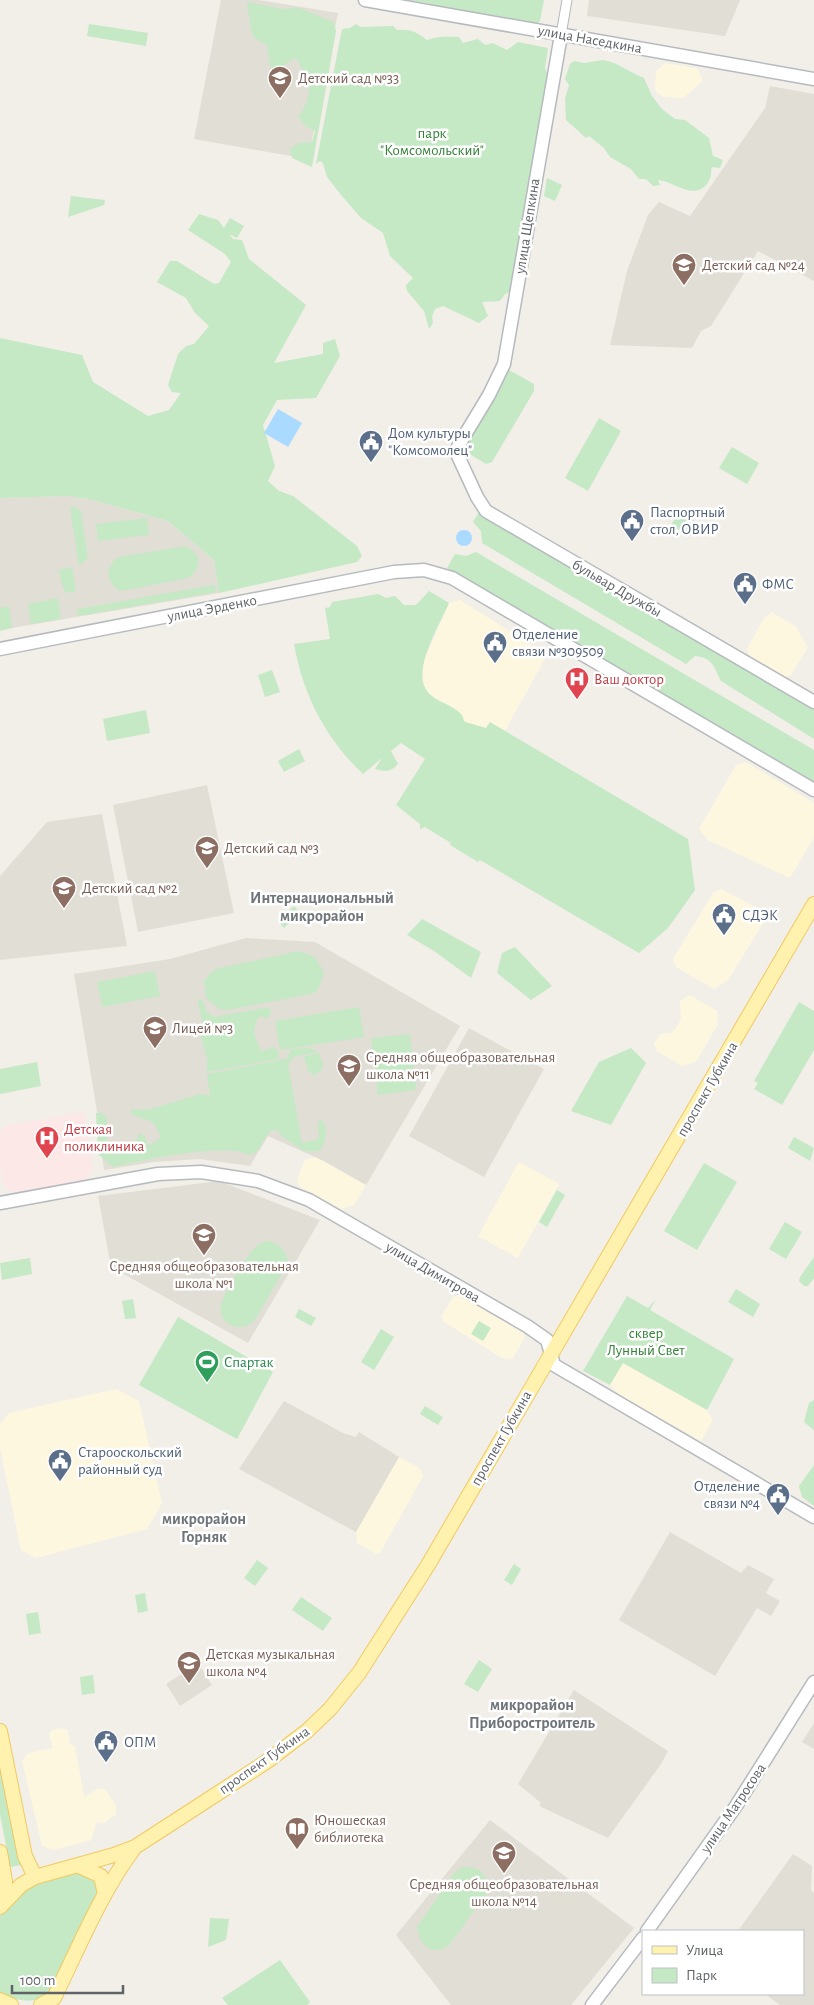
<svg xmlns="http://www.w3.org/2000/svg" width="814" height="2005" viewBox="0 0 814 2005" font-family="'Alegreya Sans',sans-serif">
	<rect width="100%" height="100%" fill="#f1efe8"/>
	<path fill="#fef7e0" d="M665,63L697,68L703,81L683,98L663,97L655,90L656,71Z
		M460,600L547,655L505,731L490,722L486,728L462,721L431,696L423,685L421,676L423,663L449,603Z
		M772,612L796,627L808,647L791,675L785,678L751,659L747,649L764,618Z
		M746,762L814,803V837L790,878L708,840L699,829L736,765Z
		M721,889L763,911L767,917L728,980L714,989L676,967L673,959L713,893Z
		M690,995L717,1011L718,1024L696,1062L682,1066L657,1051L654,1044L660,1034L672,1033L681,1020L680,1001Z
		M315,1157L366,1185L354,1205L342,1209L300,1187L297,1179L305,1160Z
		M519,1162L559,1184L518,1258L478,1236Z
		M460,1294L522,1329L525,1337L512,1359L502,1358L444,1322L441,1317L453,1297Z
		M623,1363L707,1410L713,1420L701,1441L620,1395L610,1385Z
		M116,1389L139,1401L162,1503L147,1529L36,1558L21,1550L0,1448V1424L9,1413Z
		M399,1457L420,1468L423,1476L380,1553L376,1554L357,1543L356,1532Z
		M62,1728L68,1730L70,1744L75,1746L84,1797L98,1789H105L116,1806V1814L104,1823L96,1822L92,1840L53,1850L42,1846L22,1761L28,1753L53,1748L49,1734L52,1730Z"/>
	<path fill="#e1ded6" d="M221,0H259L338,13L308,159L194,139Z
		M589,0H740L725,36L587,16Z
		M770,86L814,94V281L758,251L711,326L701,331L692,348L610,345L627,271L648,215L659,202L690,216L765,108Z
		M68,496L89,499L168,521L214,560L219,593L0,630V498Z
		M207,785L234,913L138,932L113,805Z
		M102,814L127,946L0,960V876L47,822Z
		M246,938L315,942L460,1026L366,1185L324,1161L268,1136L250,1166L200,1159L154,1162L104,1170L96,1105L74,974L170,959Z
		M469,1028L544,1069L484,1177L409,1136Z
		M219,1181L320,1220L248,1343L111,1267L98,1196Z
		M284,1401L343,1433L356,1437L359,1432L399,1457L356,1532L239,1469Z
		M670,1532L741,1573L748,1565L774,1579L766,1593L780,1601L771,1616L757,1608L715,1676L619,1620Z
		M198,1663L212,1685L180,1706L166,1684Z
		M574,1690L668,1751L661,1764L608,1838L539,1806L541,1803L518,1784Z
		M814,1723V1749L802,1742Z
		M490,1820L634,1928L571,2005H451L396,1935Z
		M793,1854L812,1866L811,1890L814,1893V2005H780L765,1994H803V1931H738Z"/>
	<path fill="#fce8e6" d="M84,1112L93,1167L87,1179L14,1194L3,1186L0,1162V1132L6,1125Z"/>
	<path fill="#c5e8c5" d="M405,0H544L540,21L534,28L492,16L459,12L427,3Z
		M247,2L283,9L299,8L334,22L336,31L312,167L292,158L290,149L299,143L312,142L315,131L305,126L298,116C313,99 306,92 312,74H305L297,59H292L277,71L270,66L267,45L255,39L251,31Z
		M89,24L148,33L146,46L87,36Z
		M356,24L361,27L393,26L397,30C410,29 417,32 427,40C438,36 447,36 459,37L463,43L478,39L485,45L493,43L507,50L518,42L548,48L545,68L551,84L545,89V106L539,122C545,131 540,140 534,148L537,156L520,255L515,257L517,263L512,272L516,275L517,289L505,294L500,301L482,302L488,316L479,323L443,306L435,309L432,316L433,323L429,329L424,311L407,291L406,285L413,278L390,256L383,233L361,218L342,196L327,177L323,163L320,161L316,164L342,29L350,28Z
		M603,60C618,62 630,73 644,78L652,96L662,109L675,119L685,120L709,138L713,156L723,160L720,168L713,167L711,169C712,174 710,180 707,184C693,201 674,181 658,180L660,185L653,186L646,179H639L631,169L610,157L604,148L589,136L586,138L566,120L565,99L569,85L565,79L570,64L574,61L584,63Z
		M547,178L562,185L555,201L544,196Z
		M71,196L105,200L104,205L68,217Z
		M199,214L218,220L224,228L230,218L244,226L237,238L229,234L233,239L242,240L249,259L306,305L274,363L323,354V343L335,339L340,356L316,398L277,400L263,425L275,466L268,481L279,491L293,496L357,546L362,556L357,562L219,593L214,560L168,521L89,499L68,496L0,498V338L82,355L93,382L148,416L169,410L181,393L172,392L168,385L178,354L186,346L194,344L209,326L195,313L186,298L157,282L170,261H177L214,284L219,283L231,262L225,254L188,230Z
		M509,370L534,384V391L492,462L486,464L463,450Z
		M599,418L621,431L588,491L565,478Z
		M732,447L759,463L747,484L719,468Z
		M73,506L81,511L88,558L79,566L70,508Z
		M479,512L814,707V739L721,681C714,667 713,658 695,656L686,664L482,543L481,531L473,522Z
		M679,512L698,523L690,536L671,525Z
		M147,518L149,535L98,541L96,524Z
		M186,546C201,553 203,568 188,578L121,591C105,583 104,567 119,557Z
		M476,552L814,750V782L447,568L455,554L466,556Z
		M72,567L76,591L66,593L62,585L59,570Z
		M214,585L217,592L78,616L77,609Z
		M429,591L449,603C440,625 406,677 432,696C439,702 456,707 462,715C463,717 463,720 465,722L486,728L490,722L688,839L695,890L668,928L639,953L480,860L478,862L450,845L451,843L425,827L420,829V824L396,805L425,759L401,743L391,751L398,764C391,772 385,772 375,769L382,758L363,774C326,739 303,695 294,644L330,639L325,608L330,607L332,602L378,594L386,598L395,596L404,605H416Z
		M58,598L61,619L31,624L28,604Z
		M9,606L12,628L0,631V608Z
		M272,670L280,692L265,697L258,675Z
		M146,710L150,733L107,741L103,719Z
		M299,749L305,761L284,772L278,761Z
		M294,906L300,913L284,928L278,921Z
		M422,919L481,952L471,978L434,951L407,935Z
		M515,947L552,986L531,1000L497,973L502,953Z
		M299,951L315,957L324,972L318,990L311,994L228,1010L219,1009L206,998L204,980L215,969Z
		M155,971L160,996L102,1007L97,982Z
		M197,998L203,1001L206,1011L214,1017L269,1007L271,1014L267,1019L261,1016L256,1021L254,1033L261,1051L274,1047L278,1051L279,1059L207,1072V1058L200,1034L206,1033L207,1027L202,1021Z
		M799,1002L814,1011V1050L782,1105L754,1089L758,1083L754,1081Z
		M359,1007L364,1037L280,1050L275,1021Z
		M410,1034L416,1090L378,1095L371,1038Z
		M310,1048L318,1052L287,1058L291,1049Z
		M631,1048L646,1063L611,1125L571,1111L599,1062Z
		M319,1053L323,1065L321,1071L313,1075L308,1071L304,1056Z
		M295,1057L288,1064L302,1143L316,1140L319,1137L318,1123L322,1120C329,1131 326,1140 320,1151H304C297,1147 282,1137 278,1131L271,1130C262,1140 263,1149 251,1155C224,1142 144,1160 113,1167L98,1154L96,1113H102L107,1118V1148L113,1154L133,1150L139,1133L145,1136L148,1146L161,1138C153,1115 148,1123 131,1114L130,1110L150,1109L201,1094L210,1096L207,1074Z
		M37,1062L41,1086L0,1094V1069Z
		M794,1137L814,1148L810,1161L788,1148Z
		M704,1163L737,1182L697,1250L664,1231Z
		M557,1190L565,1195L547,1227L539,1222Z
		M785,1222L802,1232L786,1259L769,1249Z
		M270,1241C282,1246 286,1251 288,1263L255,1320C242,1334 218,1326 221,1306C222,1295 250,1249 259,1244C262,1242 267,1242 270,1241Z
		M814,1257V1278L808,1286H804L799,1281L800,1277Z
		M30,1258L32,1274L2,1280L0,1263Z
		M736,1289L760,1304L753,1317L728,1302Z
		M627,1296L648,1308L656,1299L650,1310L734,1359L707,1410L623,1363L610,1385L583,1371Z
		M133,1299L136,1318L125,1319L122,1301Z
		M299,1309L316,1318L311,1326L295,1317Z
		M178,1317L273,1372L237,1439L139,1385Z
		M479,1321L491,1328L483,1341L471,1334Z
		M381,1329L394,1337L374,1370L361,1362Z
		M814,1400V1430L804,1422L809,1403Z
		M425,1406L443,1417L438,1425L420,1414Z
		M814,1465V1506L802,1497L799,1486Z
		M257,1560L268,1568L255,1586L244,1578Z
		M514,1564L521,1569L512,1585L504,1580Z
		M145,1593L148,1611L138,1613L135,1595Z
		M301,1597L332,1618L323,1631L292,1610Z
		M38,1612L41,1633L29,1635L26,1614Z
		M479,1660L492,1669L478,1692L464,1684Z
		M93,1675L95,1693L82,1695L80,1677Z
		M0,1756L22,1865L10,1867L0,1814Z
		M463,1867C479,1866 487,1874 489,1890L450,1944C434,1958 419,1946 417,1927L454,1873Z
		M78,1873L94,1878L99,1887L98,1895C89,1913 58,1987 47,1995C32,2005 15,2000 0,1993V1916L20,1891L35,1882Z
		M210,1918L229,1919L226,1940L208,1947Z
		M280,1960L310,2002L307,2005H228L222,1998Z"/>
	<path fill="#aadaff" d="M278,409L302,423L288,447L264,433Z
		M456 538a8 8 0 1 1 16 0a8 8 0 1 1-16 0Z"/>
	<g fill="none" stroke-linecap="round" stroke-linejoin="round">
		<defs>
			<path id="street" d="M561,35L567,0"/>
			<path id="secondary" d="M365,0L814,79
				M561,35L504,364L489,395L460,443L457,449L458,456L477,497L486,511L814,702
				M0,649L394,572L424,570L452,578L814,790
				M0,1203L158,1174L201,1172L258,1181L309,1200L527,1326L547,1340L554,1365L814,1517
				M647,1931L736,1806L814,1682
				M592,2005L643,1938"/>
			<path id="primary" d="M0,1731L25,1856L35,1877
				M0,1852L5,1881V1900
				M79,1866L101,1876L105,1894
				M0,1907L21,1885L35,1877L114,1855L135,1847L206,1801L266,1762L307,1731L330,1709L359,1673L428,1565L814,904
				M0,2000L11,2005
				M41,2005L54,1998C79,1947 101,1892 135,1847"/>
		</defs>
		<use href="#street" stroke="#b5b8bc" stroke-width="11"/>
		<use href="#secondary" stroke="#b6babf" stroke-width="15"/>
		<use href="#primary" stroke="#f2c960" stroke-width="16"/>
		<use href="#street" stroke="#fff" stroke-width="9"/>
		<use href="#secondary" stroke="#fff" stroke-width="12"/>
		<use href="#primary" stroke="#fff2af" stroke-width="14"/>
	</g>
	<defs>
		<symbol id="school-pin" viewBox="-11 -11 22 30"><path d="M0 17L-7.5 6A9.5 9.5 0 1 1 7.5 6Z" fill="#8d6e63" stroke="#fff"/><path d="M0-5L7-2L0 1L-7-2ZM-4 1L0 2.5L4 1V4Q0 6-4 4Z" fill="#fff"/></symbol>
		<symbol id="civic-pin" viewBox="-11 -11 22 30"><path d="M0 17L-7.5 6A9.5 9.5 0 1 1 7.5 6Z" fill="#5c6f8a" stroke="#fff"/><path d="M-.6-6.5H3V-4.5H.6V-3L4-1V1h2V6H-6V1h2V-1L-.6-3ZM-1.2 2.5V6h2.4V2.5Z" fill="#fff"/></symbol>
		<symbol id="hospital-pin" viewBox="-11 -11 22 30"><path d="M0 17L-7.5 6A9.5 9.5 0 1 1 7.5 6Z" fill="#e0444e" stroke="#fff"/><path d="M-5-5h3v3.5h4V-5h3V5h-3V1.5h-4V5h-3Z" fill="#fff"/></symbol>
		<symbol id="stadium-pin" viewBox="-11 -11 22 30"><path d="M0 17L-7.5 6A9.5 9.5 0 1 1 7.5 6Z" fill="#2e9e5b" stroke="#fff"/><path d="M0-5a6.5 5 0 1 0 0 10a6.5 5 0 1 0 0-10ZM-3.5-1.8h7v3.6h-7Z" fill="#fff"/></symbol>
		<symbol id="library-pin" viewBox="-11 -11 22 30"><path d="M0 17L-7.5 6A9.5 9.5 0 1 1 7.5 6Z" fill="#8d6e63" stroke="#fff"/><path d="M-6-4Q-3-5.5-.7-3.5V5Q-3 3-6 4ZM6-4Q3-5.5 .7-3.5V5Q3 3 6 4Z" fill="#fff"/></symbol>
	</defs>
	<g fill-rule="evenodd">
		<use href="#school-pin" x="266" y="64" width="28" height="38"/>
		<use href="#school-pin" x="670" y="251" width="28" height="38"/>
		<use href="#civic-pin" x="357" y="428" width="28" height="38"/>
		<use href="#civic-pin" x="618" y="507" width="28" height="38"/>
		<use href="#civic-pin" x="731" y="570" width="28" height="38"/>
		<use href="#civic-pin" x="481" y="629" width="28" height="38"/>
		<use href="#hospital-pin" x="563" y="665" width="28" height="38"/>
		<use href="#school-pin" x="193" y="834" width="28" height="38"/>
		<use href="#school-pin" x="50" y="874" width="28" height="38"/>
		<use href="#civic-pin" x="710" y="901" width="28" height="38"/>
		<use href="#school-pin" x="141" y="1014" width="28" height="38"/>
		<use href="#school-pin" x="335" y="1052" width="28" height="38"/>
		<use href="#hospital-pin" x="33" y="1124" width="28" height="38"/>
		<use href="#school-pin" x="190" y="1221" width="28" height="38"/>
		<use href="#stadium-pin" x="193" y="1348" width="28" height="38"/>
		<use href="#civic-pin" x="46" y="1447" width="28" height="38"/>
		<use href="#civic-pin" x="764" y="1481" width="28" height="38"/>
		<use href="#school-pin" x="175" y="1649" width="28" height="38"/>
		<use href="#civic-pin" x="92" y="1728" width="28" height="38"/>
		<use href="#library-pin" x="283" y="1815" width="28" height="38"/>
		<use href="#school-pin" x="490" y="1839" width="28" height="38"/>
	</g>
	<g text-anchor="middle" stroke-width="5" stroke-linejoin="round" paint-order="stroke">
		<g font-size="15" fill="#5f6368" stroke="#fff">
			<text transform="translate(590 39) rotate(10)" y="5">улица Наседкина</text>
			<text transform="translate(527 226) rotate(-81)" y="5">улица Щепкина</text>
			<text transform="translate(617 588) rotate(30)" y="5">бульвар Дружбы</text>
			<text transform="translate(212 608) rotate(-11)" y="5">улица Эрденко</text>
			<text transform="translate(707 1089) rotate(-60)" y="5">проспект Губкина</text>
			<text transform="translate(433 1272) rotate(30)" y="5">улица Димитрова</text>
			<text transform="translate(501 1438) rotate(-60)" y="5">проспект Губкина</text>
			<text transform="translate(264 1760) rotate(-35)" y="5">проспект Губкина</text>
			<text transform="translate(733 1808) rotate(-56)" y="5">улица Матросова</text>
		</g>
		<g font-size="15" fill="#785e54" stroke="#fff" text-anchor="start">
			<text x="298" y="83">Детский сад №33</text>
			<text x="702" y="270">Детский сад №24</text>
			<text x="224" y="853">Детский сад №3</text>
			<text x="82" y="893">Детский сад №2</text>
			<text x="172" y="1033">Лицей №3</text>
			<text x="366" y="1062">Cредняя общеобразовательная<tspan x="366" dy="17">школа №11</tspan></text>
			<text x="204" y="1271" text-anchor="middle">Средняя общеобразовательная<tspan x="204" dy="17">школа №1</tspan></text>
			<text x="206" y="1659">Детская музыкальная<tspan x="206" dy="17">школа №4</tspan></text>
			<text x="314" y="1825">Юношеская<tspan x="314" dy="17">библиотека</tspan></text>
			<text x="504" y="1889" text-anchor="middle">Средняя общеобразовательная<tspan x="504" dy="17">школа №14</tspan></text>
		</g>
		<g font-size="15" fill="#348238" stroke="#fff">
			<text x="432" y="138">парк<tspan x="432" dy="17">"Комсомольский"</tspan></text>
			<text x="646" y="1338">сквер<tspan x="646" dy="17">Лунный Свет</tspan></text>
		</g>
		<g font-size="15" fill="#4e5e75" stroke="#fff" text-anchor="start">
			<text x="388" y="438">Дом культуры<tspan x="388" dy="17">"Комсомолец"</tspan></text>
			<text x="650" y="517">Паспортный<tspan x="650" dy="17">стол, ОВИР</tspan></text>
			<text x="762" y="589">ФМС</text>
			<text x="512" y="639">Отделение<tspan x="512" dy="17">связи №309509</tspan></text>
			<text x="742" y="920">СДЭК</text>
			<text x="78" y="1457">Старооскольский<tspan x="78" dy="17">районный суд</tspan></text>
			<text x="760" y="1491" text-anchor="end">Отделение<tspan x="760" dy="17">связи №4</tspan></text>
			<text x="124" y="1747">ОПМ</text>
		</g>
		<g font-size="15" fill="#be3a42" stroke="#fff" text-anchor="start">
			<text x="594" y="684">Ваш доктор</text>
			<text x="64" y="1134">Детская<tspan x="64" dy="17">поликлиника</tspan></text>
		</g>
		<g font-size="15" fill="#27864d" stroke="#fff" text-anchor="start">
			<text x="224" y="1367">Спартак</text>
		</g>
		<g font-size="16" font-weight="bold" fill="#70757a" stroke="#fff">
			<text x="322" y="903">Интернациональный<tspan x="322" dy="18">микрорайон</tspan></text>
			<text x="204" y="1524">микрорайон<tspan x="204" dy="18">Горняк</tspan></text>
			<text x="532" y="1710">микрорайон<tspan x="532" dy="18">Приборостроитель</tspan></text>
		</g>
	</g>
	<rect x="642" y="1930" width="162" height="65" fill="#ffffff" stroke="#bfc1c3"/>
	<rect x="652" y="1946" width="25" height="8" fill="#fff2af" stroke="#bfc1c3"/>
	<text x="686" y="1955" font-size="15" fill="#5f6368">Улица</text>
	<rect x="652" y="1968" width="25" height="15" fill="#c5e8c5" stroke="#bfc1c3"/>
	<text x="686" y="1980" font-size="15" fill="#5f6368">Парк</text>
	<path d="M12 1985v8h111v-8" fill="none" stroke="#5f6368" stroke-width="2.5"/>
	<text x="20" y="1985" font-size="15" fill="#5f6368" stroke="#ffffff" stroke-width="4" paint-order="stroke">100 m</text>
</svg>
